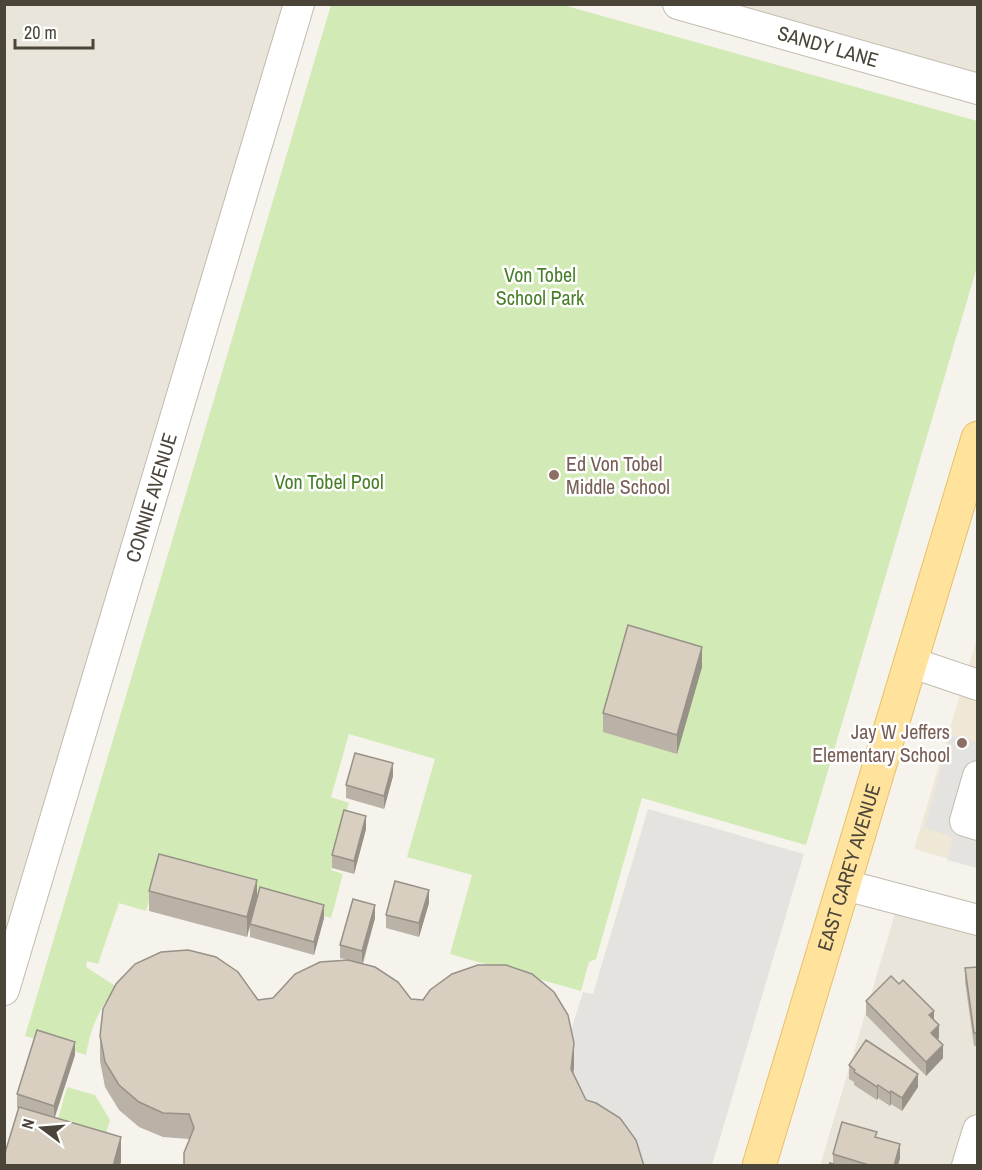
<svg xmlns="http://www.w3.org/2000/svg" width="982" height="1170" viewBox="0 0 982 1170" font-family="'Archivo Narrow',sans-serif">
	<rect width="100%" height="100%" fill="#f6f3ec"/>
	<path fill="#eae5da" d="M5,5H292L5,930Z
		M673,5H977V88Z
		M899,900L977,924V1165L820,1166Z"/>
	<path fill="#efe8d6" d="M977,638V867L914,849Z"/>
	<path fill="#d2eab5" d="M331,5H563L977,121V267L806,845L642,798L596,959L589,962L581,991L450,954L472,875L407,857L435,759L349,734L331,797L349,803L331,870L343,874L331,918L158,871L146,911L119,903L98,964L87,961L86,967L117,987C99,1008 91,1027 86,1055L25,1036Z
		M67,1087L95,1095L110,1120L102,1147L54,1133Z"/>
	<path fill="#e5e3e0" d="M951,734L976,742L977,739V868L947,860L953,837L924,828Z
		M648,809L804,854L712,1165H637L571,1094L568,1040L583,992L593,994Z"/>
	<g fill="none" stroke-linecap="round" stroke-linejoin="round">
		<defs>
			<g id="minor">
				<path id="s1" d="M678,4L978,89"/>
				<path d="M910,662L978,685"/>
				<path d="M978,776L965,821L978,825"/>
				<path d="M845,885L978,920"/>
				<path id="s2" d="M4,990L299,4"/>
				<path d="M967,1166L978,1130"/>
			</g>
			<g id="major">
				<path id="s3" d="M759,1166L978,438"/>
			</g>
		</defs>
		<use href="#minor" stroke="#c2bbae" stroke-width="32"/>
		<use href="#major" stroke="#e6c16a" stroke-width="35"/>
		<use href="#minor" stroke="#fff" stroke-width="30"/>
		<use href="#major" stroke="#ffe39c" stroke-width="33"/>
	</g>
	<path fill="#bab2a6" d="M702,667L677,754L603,732V713Z
		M393,776L384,809L346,798V785Z
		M366,829L354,874L332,868V855Z
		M149,891L257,896L324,918L314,955L250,937V927L247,937L149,911Z
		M429,903L419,937L386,928V915Z
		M375,918L363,964L411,999L574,1068L189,1139L163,1137L139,1127L119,1110L105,1087L100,1061V1036L258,1000L273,998L348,960L340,958V945Z
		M978,967V1046H974L965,981V968Z
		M866,1001L934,1019L939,1038L937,1040L943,1058L926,1076L866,1015Z
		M75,1055L55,1117L121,1162L17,1108V1094Z
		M849,1065L918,1087L902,1111L891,1104L890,1106L878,1098L877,1100L854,1085V1082L849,1079Z
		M833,1154L900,1158L898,1166H829L833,1163Z"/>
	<path fill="#979187" d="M702,647V667L677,754V735Z
		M393,763V776L384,809V796Z
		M366,816V829L354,874V861Z
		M257,880V900L250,924L247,937V917Z
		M429,890V903L419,937V923Z
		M324,905V918L314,955V942Z
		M375,905V918L362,964V951Z
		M934,1011V1024L929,1015Z
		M939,1025V1038L931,1046V1033Z
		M75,1042V1055L54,1119V1106Z
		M574,1043V1068L571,1094V1069Z
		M943,1045V1058L926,1076V1062Z
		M918,1074V1087L902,1111V1098Z
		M878,1085V1098L877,1100V1087Z
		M891,1091V1104L890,1106V1093Z
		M121,1137V1162L120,1166H113Z
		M900,1144V1158L898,1166H894Z"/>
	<path fill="#d8cfc1" stroke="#979187" stroke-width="1.5" d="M628,625L702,647L677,735L603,713Z
		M355,753L393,763L384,796L346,785Z
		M344,810L366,816L354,861L332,855Z
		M159,854L257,880L247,917L149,891Z
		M395,881L429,890L419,923L386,915Z
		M260,887L324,905L314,942L250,924Z
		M353,899L375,905L362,951L340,945Z
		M188,950L216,957L238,972L258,1000L273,998L295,974L320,962L348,960L375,967L398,982L411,999L423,1000L430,990L452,974L478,965H506L532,974L554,992L568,1015L574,1043L571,1069L586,1100L596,1103L620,1118L636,1140L644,1166H184V1153L194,1128L189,1114L163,1113L139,1102L119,1085L105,1062L100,1036L103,1009L116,984L135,964L161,952Z
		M978,967V1033H974L965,968Z
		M891,976L899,984L903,980L934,1011L929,1015L939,1025L931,1033L943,1045L926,1062L866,1001Z
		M37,1030L75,1042L54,1106L17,1094Z
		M866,1040L918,1074L902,1098L891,1091L890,1093L878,1085L877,1087L854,1072L855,1070L849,1065Z
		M19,1107L121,1137L113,1166H4V1156Z
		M842,1122L877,1132L875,1137L900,1144L894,1166H872L833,1154Z
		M830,1163L840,1166H829Z"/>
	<g fill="#8d6e63" stroke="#fff" stroke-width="2">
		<circle cx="554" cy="475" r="6"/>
		<circle cx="962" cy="743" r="6"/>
	</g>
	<g text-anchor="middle" stroke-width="5" stroke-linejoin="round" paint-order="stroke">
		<g font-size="20" fill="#4b4439" stroke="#fff">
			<text dy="7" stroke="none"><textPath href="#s1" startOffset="156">SANDY LANE</textPath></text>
			<text dy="7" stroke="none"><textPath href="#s2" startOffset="514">CONNIE AVENUE</textPath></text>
			<text dy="7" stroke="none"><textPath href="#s3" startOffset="312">EAST CAREY AVENUE</textPath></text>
		</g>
		<g font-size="20" fill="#4a7f2a" stroke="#fff">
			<text x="540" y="282">Von Tobel<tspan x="540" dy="23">School Park</tspan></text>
			<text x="329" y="489">Von Tobel Pool</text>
		</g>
		<g font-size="20" fill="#785e54" stroke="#fff" text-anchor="start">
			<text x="566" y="471">Ed Von Tobel<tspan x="566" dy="23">Middle School</tspan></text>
			<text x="950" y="739" text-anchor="end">Jay W Jeffers<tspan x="950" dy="23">Elementary School</tspan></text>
		</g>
	</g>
	<rect width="982" height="1170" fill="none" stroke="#4b4439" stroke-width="12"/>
	<g transform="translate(42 1128) rotate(286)" stroke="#ffffff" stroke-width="4.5" paint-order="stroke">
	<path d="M0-4.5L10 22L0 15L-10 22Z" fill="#4b4439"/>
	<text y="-9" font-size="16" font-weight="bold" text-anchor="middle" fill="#4b4439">N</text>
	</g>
	<path d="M15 39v9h78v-9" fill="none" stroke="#4b4439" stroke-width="3"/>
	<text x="24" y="39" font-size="18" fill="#4b4439" stroke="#ffffff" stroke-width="4.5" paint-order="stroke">20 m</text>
</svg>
